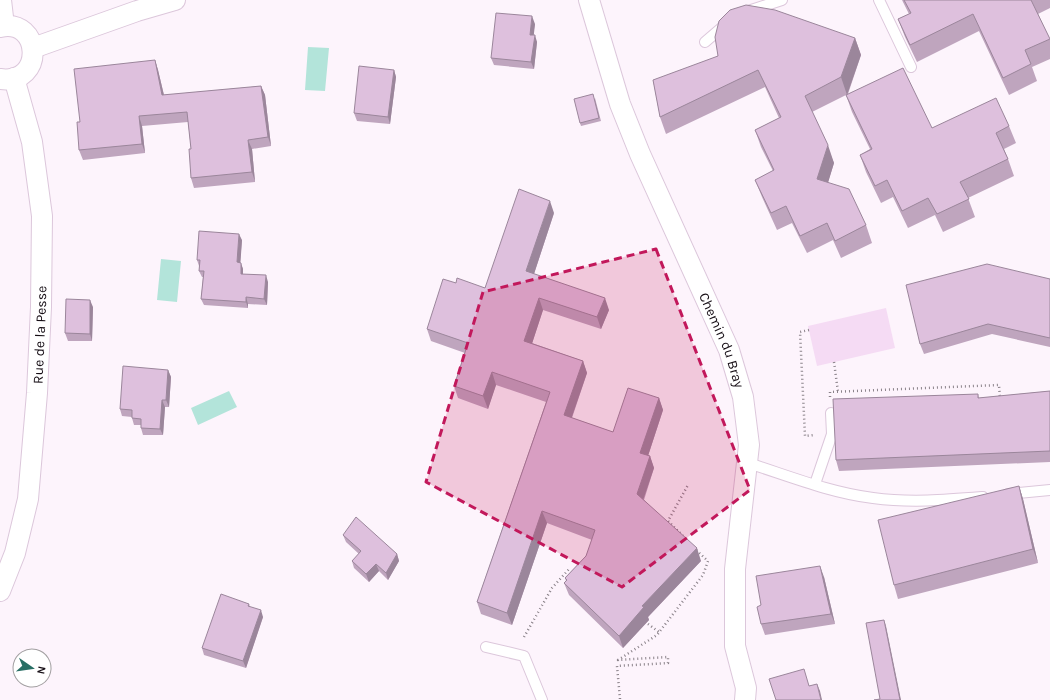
<svg xmlns="http://www.w3.org/2000/svg" width="1050" height="700" viewBox="0 0 1050 700" font-family="Karla,sans-serif">
	<rect width="100%" height="100%" fill="#fdf4fc"/>
	<path fill="#f5dbf4" d="M886,308L895,348L817,366L808,326Z"/>
	<path fill="#b3e4da" d="M308,47L329,48L325,91L305,90Z
		M161,259L181,261L177,302L157,300Z
		M229,391L237,407L198,425L191,408Z"/>
	<g fill="none" stroke-linecap="round" stroke-linejoin="round">
		<defs>
			<path id="service" d="M879,0L911,67
				M748,11L782,0
				M705,42L726,24
				M748,463C789,476 831,493 873,498C910,503 946,500 983,497
				M815,484L832,434L831,413
				M1008,494L1050,490
				M486,647L524,656L542,700"/>
			<g id="minor">
				<path d="M1,0L4,26"/>
				<path id="s1" d="M589,0L620,104L640,154L729,350L743,397L749,445L735,569V646L746,688L745,700"/>
				<path d="M0,27C41,17 46,85 0,79"/>
				<path d="M33,48L137,11L175,0"/>
				<path id="s2" d="M0,591L15,553L28,499L37,393L41,307L42,216L32,142L14,78"/>
			</g>
		</defs>
		<use href="#service" stroke="#dcc7db" stroke-width="12"/>
		<use href="#minor" stroke="#dcc7db" stroke-width="22"/>
		<path stroke="#8a8289" stroke-width="2.5" stroke-dasharray="1 3" stroke-linecap="butt" d="M809,330L800,332L805,436L814,435
			M834,362L838,392
			M830,397V392L999,385L1000,398
			M683,536L668,521L688,485
			M648,624L659,632
			M524,637L552,588L570,568
			M620,699L617,666L668,663V657L618,660L657,635L703,575L708,561L696,550"/>
		<use href="#service" stroke="#fff" stroke-width="10"/>
		<use href="#minor" stroke="#fff" stroke-width="20"/>
	</g>
	<path fill="#bfa5be" d="M902,0H1050V8L1038,14L1050,40V59L1032,67L1037,81L1009,95L979,31L917,62L905,37L898,19L909,14Z
		M535,24L533,35L537,42L534,69L494,65L491,58Z
		M855,38L861,55L848,94L932,128L1009,126L1016,143L1004,149L1008,159L1014,176L968,198L975,217L943,232L935,215L908,228L893,197L881,203L866,172L860,155L870,149L852,112L846,95L812,112L834,163L828,182L866,225L872,243L841,258L833,240L807,253L792,223L777,230L762,197L755,180L773,171L761,147L755,130L779,118L765,87L666,134L660,117L653,80Z
		M155,60L158,70L164,95L261,86L265,95L271,146L252,149L255,182L194,188L191,178V149L188,122L142,126L145,153L83,160L79,150L80,122Z
		M394,70L396,77L390,124L357,121L354,113Z
		M595,98L601,121L581,126L580,123Z
		M554,213L534,274L609,310L601,329L543,310L532,343L583,361L587,373L572,418L613,432L659,398L663,410L648,456H650L654,468L644,500L701,561L648,617L649,620L623,648L569,595L564,583L566,581L565,578L586,556L592,540L547,523L512,625L481,614L477,602L546,402L496,385L488,409L458,398L454,386L465,353L431,341L427,329L456,283L485,288Z
		M242,240L240,262L243,269V274L268,282L267,305L248,304V308L204,305L201,299L203,277H202L199,271V266L197,260Z
		M1050,279V347L992,334L924,354L920,344Z
		M93,307L92,341H68L65,333Z
		M168,370L171,377L169,407H165L163,435H143L141,428V425H134L132,418V417L122,416L120,409Z
		M1050,391V462L839,471L836,460L978,394L979,398Z
		M1019,486L1023,499L1038,563L898,599L894,585Z
		M343,535L397,554L399,561L388,580L379,571L369,582L354,568L352,561L359,554L346,542Z
		M824,577L835,624L765,635L761,624V605Z
		M249,604L250,607L263,617L246,668L204,655L202,648Z"/>
	<path fill="#9b869b" d="M532,16L535,24L533,42L530,35Z
		M535,35L537,42L534,69L531,62Z
		M855,38L861,55L847,95L841,77Z
		M155,60L158,70L166,104L162,95Z
		M394,70L396,77L390,124L388,117Z
		M261,86L265,95L271,146L268,137Z
		M139,116L142,126L145,153L142,144Z
		M248,140L252,149L255,182L252,172Z
		M828,145L834,163L824,196L817,179Z
		M550,201L554,213L531,283L526,271Z
		M239,234L242,240L240,269L237,262Z
		M241,263L243,269V280L241,274Z
		M266,275L268,282L267,305L264,299Z
		M246,297L248,304V308L246,302Z
		M539,298L543,310L529,353L524,341Z
		M605,298L609,310L601,329L597,317Z
		M90,300L93,307L92,341L90,334Z
		M583,361L587,373L568,428L564,415Z
		M168,370L171,377L169,407L166,400Z
		M492,372L496,385L488,409L483,396Z
		M659,398L663,410L645,465L640,453Z
		M162,400L165,407L163,435L160,429Z
		M650,456L654,468L641,506L637,494Z
		M1019,486L1023,499L1038,563L1033,549Z
		M542,511L547,523L512,625L507,613Z
		M697,548L701,561L648,617L649,620L623,648L619,636L642,606Z
		M397,554L399,561L388,580L386,573Z
		M376,564L379,571L369,582L366,574Z
		M820,566L824,577L835,624L831,614Z
		M261,610L263,617L246,668L243,661Z
		M884,620L886,626L901,700H900Z
		M817,684L820,691L822,700H821Z"/>
	<path fill="#dec0dd" stroke="#9b869b" d="M904,0H1031L1050,39L1025,50L1031,64L1003,78L973,14L910,45L898,19L911,13Z
		M746,5L775,10L855,38L841,77L805,96L828,145L817,179L849,189L866,225L835,241L827,223L800,236L786,206L771,213L755,180L774,170L755,130L781,117L758,70L660,117L653,80L718,56L715,37L719,21L730,10Z
		M496,13L532,16L530,35H535L531,62L491,58Z
		M155,60L162,95L261,86L268,137L248,140L252,172L191,178L189,149H191L187,112L139,116L142,144L79,150L77,122H80L74,69Z
		M359,66L394,70L388,117L354,113Z
		M903,68L932,128L996,98L1009,126L996,133L1008,159L960,182L969,199L937,214L928,198L902,211L887,180L875,186L860,155L872,149L846,95Z
		M593,94L599,118L580,123L574,99Z
		M519,189L550,201L526,271L605,298L597,317L539,298L524,341L583,361L564,415L613,432L628,388L659,398L640,453L650,456L637,494L697,548L642,606L644,607L619,636L564,583L567,580L565,578L586,556L595,530L542,511L507,613L477,602L550,392L492,372L483,396L454,386L468,343L427,329L443,279L456,283L457,278L485,288Z
		M199,231L239,234L237,262L241,263V274L266,275L264,299L246,297V302L201,299L204,271H199L200,260H197Z
		M987,264L1050,279V338L988,324L920,344L906,285Z
		M66,299L90,300V334L65,333Z
		M123,366L168,370L166,400H162L160,429L141,428V419L132,418V410L120,409Z
		M1050,391V451L836,460L833,399L978,394V398Z
		M1019,486L1033,549L894,585L878,520Z
		M356,517L397,554L386,573L376,564L366,574L352,561L361,551L343,535Z
		M820,566L831,614L761,624L757,607L761,605L756,576Z
		M221,594L249,604L248,606L261,610L243,661L202,648Z
		M884,620L900,700H874L880,699L866,623Z
		M804,669L809,686L817,684L821,700H776L769,679Z"/>
	<path fill="#c2185b" fill-opacity="0.2" stroke="#c2185b" stroke-width="3" stroke-dasharray="8 5" stroke-linejoin="round" d="M656,249L750,490L622,587L426,482L483,292Z"/>
	<g text-anchor="middle" stroke-width="3" stroke-linejoin="round" paint-order="stroke">
		<g font-size="14" fill="#160e15" stroke="#fff">
			<text dy="5" stroke="none"><textPath href="#s2" startOffset="261">Rue de la Pesse</textPath></text>
			<text dy="5" stroke="none"><textPath href="#s1" startOffset="366">Chemin du Bray</textPath></text>
		</g>
	</g>
	<g transform="translate(32 668) rotate(103)"><circle r="19" fill="#ffffff" stroke="#a29fa1"/>
	<path d="M0-3L7 15L0 10L-7 15Z" fill="#286e64"/>
	<text y="-6" font-size="11" font-weight="bold" text-anchor="middle" fill="#160e15">N</text>
	</g>
</svg>
